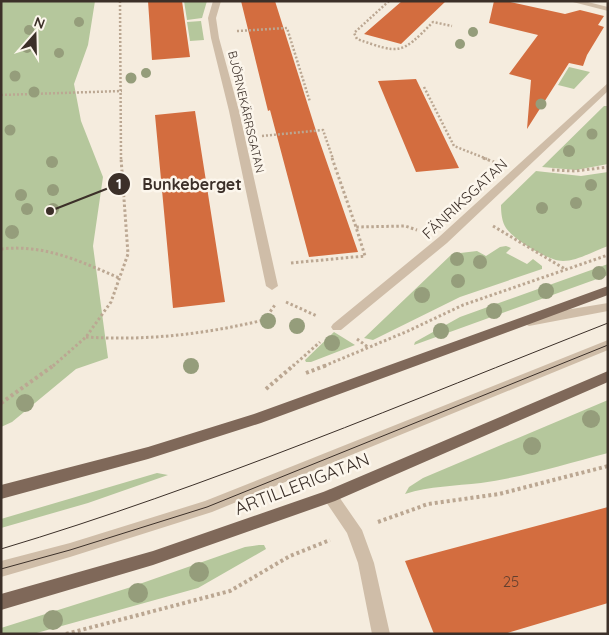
<svg xmlns="http://www.w3.org/2000/svg" width="609" height="635" viewBox="0 0 609 635" font-family="Quicksand,sans-serif">
	<rect width="100%" height="100%" fill="#f5ecde"/>
	<path fill="#b5c79c" d="M1,1H95L88,45L74,84L81,121L103,177L93,246L108,358L76,369L12,422L1,427Z
		M184,1H207L202,18L187,20Z
		M201,21L204,40L190,41L187,22Z
		M569,67L590,72L574,89L558,85Z
		M604,106H608V164L576,170L542,167Z
		M536,171L581,176L608,172V246C594,251 577,261 563,261C548,261 514,240 506,228C502,222 501,213 501,205Z
		M506,246L511,248L506,253L527,264L533,259L542,266V269L460,297L373,340L364,338L452,254L477,251L486,256L500,247Z
		M608,264V275L414,345L415,342L460,317Z
		M334,332L355,345L311,362H306L305,360Z
		M608,400V453C566,464 524,477 481,483C455,486 430,486 405,494L409,487L423,478Z
		M157,473L168,475L88,503L1,528V519Z
		M259,545H264L266,549L198,588L33,634H1V628L128,588L245,547Z"/>
	<path fill="#d36d3f" d="M148,1H182L190,57L152,60Z
		M241,1H275L317,134L358,252L309,257L270,110L268,111Z
		M402,1H446L401,44L364,34Z
		M494,1H506L565,14L580,10L604,16L598,25L604,27L587,55L583,66L569,63L527,129L531,80L509,74L538,35L489,23Z
		M416,79L459,168L416,172L378,81Z
		M195,111L225,302L173,308L155,115Z
		M608,507V603L504,634H434L405,561Z"/>
	<g fill="none" stroke-linecap="round" stroke-linejoin="round">
		<path stroke="#bba792" stroke-width="2.5" stroke-dasharray="2 2" stroke-linecap="butt" d="M120,1L121,159
			M389,1L354,33L357,39C400,54 401,55 433,22L452,26
			M237,31L287,28L310,102
			M424,87L454,146L487,159
			M1,95L122,91
			M262,136L323,130L333,159"/>
		<path stroke="#bba792" stroke-width="3" stroke-dasharray="2.5 2.5" stroke-linecap="butt" d="M332,158L356,227
			M483,158L494,162
			M552,170L575,171L608,167
			M493,226L565,269
			M1,249C44,244 80,261 119,278
			M291,263L365,256L356,227L405,226L417,230
			M286,302L317,316
			M86,337C147,341 205,334 264,320L275,305
			M357,339L368,347
			M53,366L86,337L111,302L128,254L121,158
			M293,366L320,342
			M324,366L408,331L463,305L608,255"/>
		<path stroke="#bba792" stroke-width="4" stroke-dasharray="3 3" stroke-linecap="butt" d="M306,373L327,365
			M266,389L294,365
			M1,403L54,365
			M378,522L428,504L499,494L608,466
			M66,634L230,591L290,556L330,540"/>
		<path fill="#cfbda8" fill-rule="evenodd" d="M213,1H221L216,18L219,38L239,111L278,286L272,290L266,286L229,111L211,38L208,18Z
			M569,1H584L608,7V11Z
			M608,83V91L447,243L341,330H333L331,327L333,324L439,237Z
			M608,303V311L529,326L525,324L523,321L525,318L529,316Z
			M608,340V350L212,512L70,557L1,577V561L70,543L205,501Z
			M330,489L335,491L362,530L374,563L390,634H372L358,563L347,533L322,496L325,491Z"/>
		<path fill="#7f6859" fill-rule="evenodd" d="M608,286V295L261,423L148,459L1,499V485L148,447L254,414Z
			M608,371V382L335,501L153,565L1,610V594L153,551L326,491Z"/>
		<path stroke="#3c3029" stroke-width="1" d="M1,549C208,487 407,402 608,323
			M1,569L70,550L207,507L608,345"/>
	</g>
	<g fill="#959d7b">
		<circle cx="79" cy="22" r="5"/>
		<circle cx="29" cy="30" r="5"/>
		<circle cx="473" cy="32" r="5"/>
		<circle cx="460" cy="44" r="5"/>
		<circle cx="27" cy="48" r="5"/>
		<circle cx="59" cy="53" r="5"/>
		<circle cx="146" cy="73" r="5"/>
		<circle cx="15" cy="76" r="5.5"/>
		<circle cx="131" cy="78" r="5.5"/>
		<circle cx="34" cy="92" r="5.5"/>
		<circle cx="541" cy="104" r="5.5"/>
		<circle cx="10" cy="130" r="5.5"/>
		<circle cx="592" cy="134" r="5.5"/>
		<circle cx="569" cy="151" r="6"/>
		<circle cx="52" cy="162" r="6"/>
		<circle cx="591" cy="185" r="6"/>
		<circle cx="53" cy="190" r="6"/>
		<circle cx="21" cy="195" r="6"/>
		<circle cx="576" cy="203" r="6"/>
		<circle cx="542" cy="208" r="6"/>
		<circle cx="27" cy="209" r="6"/>
		<circle cx="53" cy="209" r="6"/>
		<circle cx="12" cy="232" r="7"/>
		<circle cx="457" cy="259" r="7"/>
		<circle cx="480" cy="262" r="7"/>
		<circle cx="599" cy="273" r="7"/>
		<circle cx="458" cy="281" r="7"/>
		<circle cx="546" cy="291" r="8"/>
		<circle cx="422" cy="295" r="8"/>
		<circle cx="494" cy="311" r="8"/>
		<circle cx="268" cy="321" r="8"/>
		<circle cx="297" cy="326" r="8"/>
		<circle cx="441" cy="331" r="8"/>
		<circle cx="332" cy="343" r="8"/>
		<circle cx="191" cy="366" r="8"/>
		<circle cx="25" cy="403" r="9"/>
		<circle cx="591" cy="419" r="9"/>
		<circle cx="532" cy="446" r="9"/>
		<circle cx="199" cy="572" r="10"/>
		<circle cx="138" cy="593" r="10"/>
		<circle cx="53" cy="620" r="10"/>
	</g>
	<g text-anchor="middle" stroke-width="5" stroke-linejoin="round" paint-order="stroke">
		<g font-size="12" fill="#3c3029" stroke="#fcf6ec">
			<text transform="translate(246 112) rotate(77)" y="4">BJÖRNEKÄRRSGATAN</text>
		</g>
		<g font-size="15" fill="#3c3029" stroke="#fcf6ec">
			<text transform="translate(465 199) rotate(-43)" y="5">FÄNRIKSGATAN</text>
		</g>
		<g font-size="15" fill="#623f2e">
			<text x="511" y="587">25</text>
		</g>
		<g font-size="18" fill="#3c3029" stroke="#fcf6ec">
			<text transform="translate(302 484) rotate(-21)" y="6">ARTILLERIGATAN</text>
		</g>
	</g>
	<path fill="none" stroke="#3c3029" stroke-width="2" d="M50 211L119 184"/>
	<g fill="#3c3029" stroke="#fcf6ec" stroke-width="2">
		<circle cx="50" cy="211" r="5"/>
		<circle cx="119" cy="184" r="12"/>
	</g>
	<g font-size="15" text-anchor="middle" font-weight="bold" fill="#fff">
		<text x="119" y="189">1</text>
	</g>
	<g font-size="16" text-anchor="middle" font-weight="bold" fill="#3c3029" stroke="#fcf6ec" stroke-width="5" stroke-linejoin="round" paint-order="stroke">
		<text x="192" y="190">Bunkeberget</text>
	</g>
	<rect width="609" height="635" fill="none" stroke="#3c3029" stroke-width="5"/>
	<g transform="translate(35 35) rotate(20)" stroke="#fcf6ec" stroke-width="4" paint-order="stroke">
	<path d="M0-4L9 19L0 12L-9 19Z" fill="#3c3029"/>
	<text y="-8" font-size="14" font-weight="bold" text-anchor="middle" fill="#3c3029">N</text>
	</g>
</svg>
